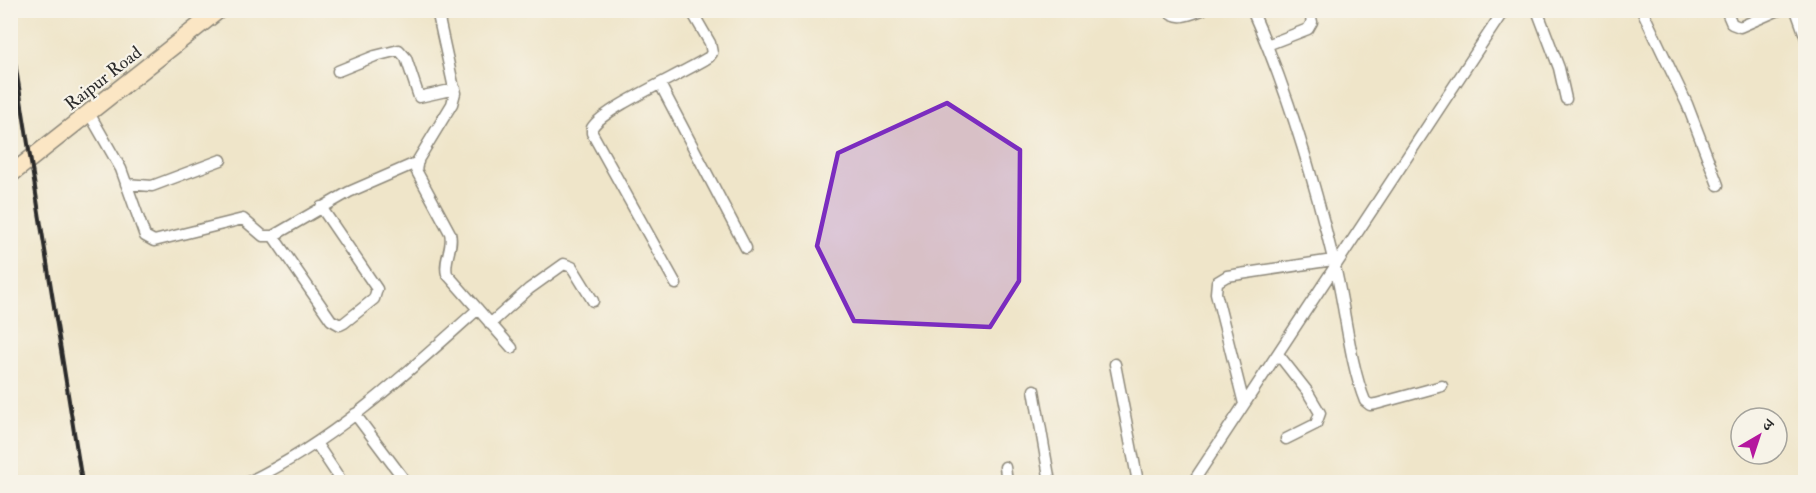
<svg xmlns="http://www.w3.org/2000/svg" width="1816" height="493" viewBox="0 0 1816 493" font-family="'IM FELL Double Pica','Noto Serif Devanagari',serif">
	<rect width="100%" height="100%" fill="#f7f3e8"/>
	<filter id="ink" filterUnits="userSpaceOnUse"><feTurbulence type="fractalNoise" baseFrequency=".0167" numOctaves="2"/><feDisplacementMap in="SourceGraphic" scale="12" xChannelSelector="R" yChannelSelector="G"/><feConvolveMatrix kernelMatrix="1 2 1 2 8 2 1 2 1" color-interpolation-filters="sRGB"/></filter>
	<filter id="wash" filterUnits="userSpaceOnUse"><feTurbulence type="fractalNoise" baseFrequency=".008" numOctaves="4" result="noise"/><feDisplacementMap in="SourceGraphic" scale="24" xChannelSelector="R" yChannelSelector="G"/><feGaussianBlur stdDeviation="1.35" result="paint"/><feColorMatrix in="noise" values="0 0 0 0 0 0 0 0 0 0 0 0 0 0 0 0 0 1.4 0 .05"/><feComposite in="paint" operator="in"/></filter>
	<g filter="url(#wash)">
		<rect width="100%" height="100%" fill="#efe5c9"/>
	</g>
	<g filter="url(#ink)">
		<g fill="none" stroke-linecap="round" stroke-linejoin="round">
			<defs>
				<path id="minor" d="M437,10L455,93L452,104L418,160L416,170L450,233C454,247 443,260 447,274L512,348
					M1167,10C1177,21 1189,15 1202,10
					M1252,10C1289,93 1314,179 1335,267C1345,307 1350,365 1365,401L1370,405L1376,404L1442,386
					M1537,10L1559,68L1566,99
					M1642,10L1687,104L1718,185
					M1726,10L1732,24L1740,27L1779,10
					M1796,10L1806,38
					M1267,45L1308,29L1312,22L1309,10
					M338,71L375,56L399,50L406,58L419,97L455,89
					M660,84L746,248
					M89,113L121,169L145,236L154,241L243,219L263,236H273L349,192L418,162
					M126,184L152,186L221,160
					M273,236L331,320L340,325L344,323L374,299L377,289L321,207
					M676,284L592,133V128C603,108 685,73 709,57L712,53L710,43L691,10
					M490,324L529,289L564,264L572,267L593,301
					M1278,354L1307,391L1320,413L1316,424L1286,439
					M1115,364L1138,482
					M1034,390L1050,482
					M1244,404L1216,293L1217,282L1227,276L1333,260
					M355,414L406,482
					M316,443L342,482
					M1005,467L1007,482
					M248,482C334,441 407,373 478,309
					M1193,482L1504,10"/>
				<path id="secondary" d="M10,175L219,10"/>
			</defs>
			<use href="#minor" stroke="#8d887a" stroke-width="13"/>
			<use href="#secondary" stroke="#8d887a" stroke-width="19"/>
			<use href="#minor" stroke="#fff" stroke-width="10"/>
			<use href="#secondary" stroke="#fbe6c4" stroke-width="16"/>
			<path stroke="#2b2b2b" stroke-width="4" d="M10,31L82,482"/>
		</g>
	</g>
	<path fill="#7b2cbf" fill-opacity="0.2" stroke="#7b2cbf" stroke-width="4.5" stroke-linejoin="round" d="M947,103L1020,150L1019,281L990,327L854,321L817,246L838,153Z"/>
	<g text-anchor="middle" stroke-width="4.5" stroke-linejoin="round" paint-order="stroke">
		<g font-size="18" fill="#2b2b2b" stroke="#f7f3e8">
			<text transform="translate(103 78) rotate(-38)" y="6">Raipur Road</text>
		</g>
	</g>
	<rect width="1816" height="493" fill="none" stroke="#f7f3e8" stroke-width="36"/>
	<g transform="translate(1759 436) rotate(39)"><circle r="28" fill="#f7f3e8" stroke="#a5a39c" stroke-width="1.5"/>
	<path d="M0-4.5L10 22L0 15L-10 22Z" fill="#b5179e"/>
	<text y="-9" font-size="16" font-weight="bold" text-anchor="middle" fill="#2b2b2b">उ</text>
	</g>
</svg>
